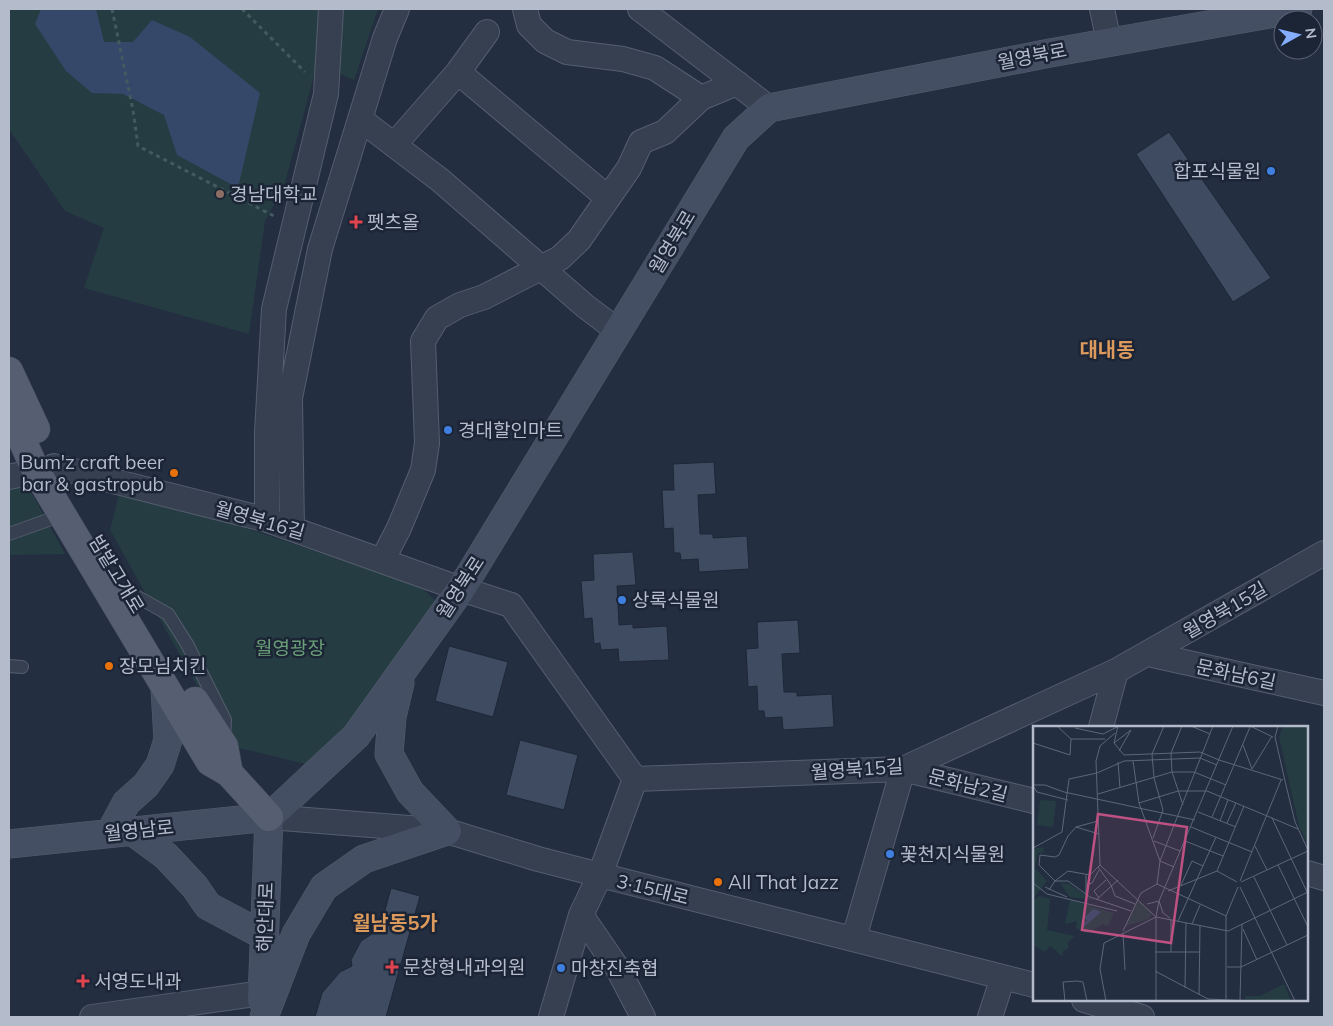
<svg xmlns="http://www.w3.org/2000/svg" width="1333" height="1026" viewBox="0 0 1333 1026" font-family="Mulish,'Noto Sans KR',sans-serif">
	<rect width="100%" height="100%" fill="#232e41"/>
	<path fill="#253d42" d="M9,9H320V54L284,186L265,221L249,334L84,288L104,228L65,211L9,129Z
		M344,9H378L354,80L340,74Z
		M25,481L65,554L9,555V484Z
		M121,486L421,587L438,603L364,716L314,766L231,746L110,530Z"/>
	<path fill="#354869" d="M41,9H96L104,42H133L152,20L190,37L260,93L238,188L177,155L164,115L123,94L92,93L66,71L35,24Z"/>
	<path fill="#3e4b61" stroke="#1e2738" d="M1169,132L1271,278L1233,302L1136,154Z
		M714,462L716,494L698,495L700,534H713V538L747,536L749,569L699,572L698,559L681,560L680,553H674L673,528L664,529L662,490H674L673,464Z
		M633,552L636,585L617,586L619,625L633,624V628L667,626L669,660L619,662L618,649L601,650L600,643L594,644L592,618L584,619L581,581L594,580L593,554Z
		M798,620L800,653L782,654L784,692H797V696L832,694L834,727L783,730L782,717L765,718L764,711H758L757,686L748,687L746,649L758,648L757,622Z
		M449,646L508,662L493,717L435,701Z
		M520,740L578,755L564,810L506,795Z
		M391,888L420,896L386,1017H315L322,993L340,972L352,966L351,960L361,941L380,929Z"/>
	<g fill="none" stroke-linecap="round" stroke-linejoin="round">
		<defs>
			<path id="lane" d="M9,534L62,515
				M127,591L168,614L187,644L225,720L224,739
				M9,666L22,667"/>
			<path id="street" d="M525,9L529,25L545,41L567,52L623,59L655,68L701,98
				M640,9L769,108
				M1102,9L1109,42
				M458,72L487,32
				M360,119L440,180L585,306L618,331
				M394,145L458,72L608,198
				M54,466L267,520L461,589L511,605L635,779
				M9,477L36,471
				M267,520V432L274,309L326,94L331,9
				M292,529L290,398L320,249L385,38L397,9
				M382,561L399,528L423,470L427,443L423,341L437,318L460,305L484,297L560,258L579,240L629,168L641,142L665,132L701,98L737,83
				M1148,654L1324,693
				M1101,727L1116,671
				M635,779L903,769L1116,671L1324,553
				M269,817L447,831L538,859L600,875L1034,985
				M1307,873L1324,878
				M581,915L618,969L643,1017
				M854,938L903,769L1034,801
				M1084,1000L1142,1017
				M92,1017L263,993
				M551,1017L581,915L600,875L635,779
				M990,1017L1003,977"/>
			<path id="secondary" d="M269,817L356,736L461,589L736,138L769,108L1050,53L1298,9
				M132,831L166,856L195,887L208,906L265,936
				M110,833L126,803L146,785L160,765L168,740L165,689
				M9,844L269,817
				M262,1000L269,817
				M264,1017L296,934L324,887L364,859L447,831L410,792L389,754L392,717L400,683"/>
			<path id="primary" d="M9,371L36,429
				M9,411L36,471L210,762L229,773L269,817
				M195,701L224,746L229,773"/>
		</defs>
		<use href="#lane" stroke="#555e6e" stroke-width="14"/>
		<use href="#street" stroke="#555e6e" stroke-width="26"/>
		<use href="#secondary" stroke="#555e6e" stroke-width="29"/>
		<use href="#primary" stroke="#41495a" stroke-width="29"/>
		<path stroke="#435a5f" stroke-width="3" stroke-dasharray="4 4" stroke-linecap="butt" d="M112,9L133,110L138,146L274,216
			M242,9L305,72"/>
		<use href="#lane" stroke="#374051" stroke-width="12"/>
		<use href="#street" stroke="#374051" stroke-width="24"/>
		<use href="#secondary" stroke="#454f64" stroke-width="28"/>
		<use href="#primary" stroke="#555f71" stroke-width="28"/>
	</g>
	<g fill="#3f7fe0" stroke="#1c2536" stroke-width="2">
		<circle cx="1271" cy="171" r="5"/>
		<circle cx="448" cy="430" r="5"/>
		<circle cx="622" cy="600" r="5"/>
		<circle cx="890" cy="854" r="5"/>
		<circle cx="561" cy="968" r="5"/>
	</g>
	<circle fill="#8d6e63" stroke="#1c2536" stroke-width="2" cx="220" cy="194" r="5"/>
	<g fill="#e0444e" stroke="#1c2536" stroke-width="2">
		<path d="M353.5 214.5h5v5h5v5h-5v5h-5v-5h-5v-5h5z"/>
		<path d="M389.5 959.5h5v5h5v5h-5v5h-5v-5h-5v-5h5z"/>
		<path d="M80.5 973.5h5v5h5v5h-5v5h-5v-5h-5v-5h5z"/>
	</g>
	<g fill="#e8710a" stroke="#1c2536" stroke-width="2">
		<circle cx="174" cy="473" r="5"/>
		<circle cx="109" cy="666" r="5"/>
		<circle cx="718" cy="882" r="5"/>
	</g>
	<g text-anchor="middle" stroke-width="5" stroke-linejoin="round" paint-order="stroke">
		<g font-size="19" fill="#b4bccb" stroke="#1c2536">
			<text transform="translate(1032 56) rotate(-11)" y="7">월영북로</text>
			<text transform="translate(672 242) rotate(-59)" y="7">월영북로</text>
			<text transform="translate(260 520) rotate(16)" y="7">월영북16길</text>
			<text transform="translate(117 574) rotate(59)" y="7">밤밭고개로</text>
			<text transform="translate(460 587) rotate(-57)" y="7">월영북로</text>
			<text transform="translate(1225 610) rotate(-30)" y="7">월영북15길</text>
			<text transform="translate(1236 674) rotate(12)" y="7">문화남6길</text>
			<text transform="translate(857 769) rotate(-4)" y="7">월영북15길</text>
			<text transform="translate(968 785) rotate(14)" y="7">문화남2길</text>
			<text transform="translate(139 830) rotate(-6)" y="7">월영남로</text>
			<text transform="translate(653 889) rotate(14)" y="7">3·15대로</text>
			<text transform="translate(265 917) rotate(-88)" y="7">해안대로</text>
		</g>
		<g font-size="19" fill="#b4bccb" stroke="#1c2536" text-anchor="start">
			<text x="1261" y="178" text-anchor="end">합포식물원</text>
			<text x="230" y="201">경남대학교</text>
			<text x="367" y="229">펫츠올</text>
			<text x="458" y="437">경대할인마트</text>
			<text x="164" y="469" text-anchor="end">Bum'z craft beer<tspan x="164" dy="22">bar &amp; gastropub</tspan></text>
			<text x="632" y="607">상록식물원</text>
			<text x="119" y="673">장모님치킨</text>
			<text x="900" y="861">꽃천지식물원</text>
			<text x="728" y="889">All That Jazz</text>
			<text x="403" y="974">문창형내과의원</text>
			<text x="571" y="975">마창진축협</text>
			<text x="94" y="988">서영도내과</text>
		</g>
		<g font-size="19" fill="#699e77" stroke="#1c2536">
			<text x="290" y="655">월영광장</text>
		</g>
		<g font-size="20" font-weight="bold" fill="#dd9a5d" stroke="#1c2536">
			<text x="1107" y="357">대내동</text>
			<text x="395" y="930">월남동5가</text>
		</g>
	</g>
	<g transform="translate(1033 726)">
		<rect width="275" height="275" fill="#232e41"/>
		<path d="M250,0H275V120L266,100L246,11ZM7,74L23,75L20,101L4,99ZM10,121L11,127H5L2,142L14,155L0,173V123ZM27,157L36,158L60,174L37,171ZM6,170L17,173L14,204L42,210L34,217L36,222L29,226L30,231L17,220L12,226L0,219V175ZM37,174L81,187L75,200L70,198L54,207L43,202L44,195L32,198ZM105,175L119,186L116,193L92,200ZM251,258L258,275L212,273V270H227Z" fill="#253d42"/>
		<path d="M60,183L68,186L51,201L49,196H54L52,191Z" fill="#354869"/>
		<path fill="none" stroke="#5d6778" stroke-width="1" d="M24,0L38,13M85,0L81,17L91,29L167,26L186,34M149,0L138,27L139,46L150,79M158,0L177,8M217,0L240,11M245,0L242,11L252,55L262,96L275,124M42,2L70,8L84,1M82,7L67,20L63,35L67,139L123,191M38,13H72M0,17L37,29L38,13M81,17L98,4M210,19L219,43M86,25L98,4M186,34L250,54M100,35L106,77L127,135L124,158M85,36L87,62M219,43L239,10M0,59H12L31,66L162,94M0,60L4,66L35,74M65,68L139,46H161L193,59M106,77L145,65H174L239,92L275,168M165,86L203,101M179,91L217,1M239,92L265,103M65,95L43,101L35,110L26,129L22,131L7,129L6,139L22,155H35L57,171L98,185M187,95L195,74M194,97L203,77M43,101L66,108M158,101L219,126M120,112L130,84L121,52L119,28L131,0M121,115L147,125M152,115L190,130M222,120L234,144M0,122L29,106L36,53L64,47L91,35L167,32L184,39M245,139L275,201M65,141L78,159L82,170L102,178M141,141L127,135L180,0M184,145L204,156M221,151L254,219M207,155L248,54M208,156L275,125M0,157L14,168L84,185M124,158L193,190M53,159L59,157L66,144M148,159L159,135L170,140M12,161L34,171M207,161L262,275M16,164L22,155L35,145L57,149L67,139M135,165L184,145L211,80M53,169V149M66,172L61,165L73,154M63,174L85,154M114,178L126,175L130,187L137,192M123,191L126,175L200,0M123,191L195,205L275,166M138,193V226M145,195L183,111M159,198L167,179M210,203L224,234M90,205L108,167L124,158M90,207L92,244M122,226H167M194,241H208L275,209M122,245L175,273L218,275M152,262L153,197M166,269L167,200M193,273V190L205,161M207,274L209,198M32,275L30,256L44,255L50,256L54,275M73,275L67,243L71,217L123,191M123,275V191"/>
		<path fill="#bd5182" fill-opacity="0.15" stroke="#bd5182" stroke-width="2.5" d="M65,88L154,101L138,217L49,204Z"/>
		<rect width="275" height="275" fill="none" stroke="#b4bccb" stroke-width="2.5"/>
	</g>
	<rect width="1333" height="1026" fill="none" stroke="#b4bccb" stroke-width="20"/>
	<g transform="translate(1298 35) rotate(82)"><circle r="24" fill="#1c2536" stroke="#596172"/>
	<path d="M0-4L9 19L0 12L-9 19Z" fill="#85aeff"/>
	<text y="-8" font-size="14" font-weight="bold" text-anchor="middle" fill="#b4bccb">N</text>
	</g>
</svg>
